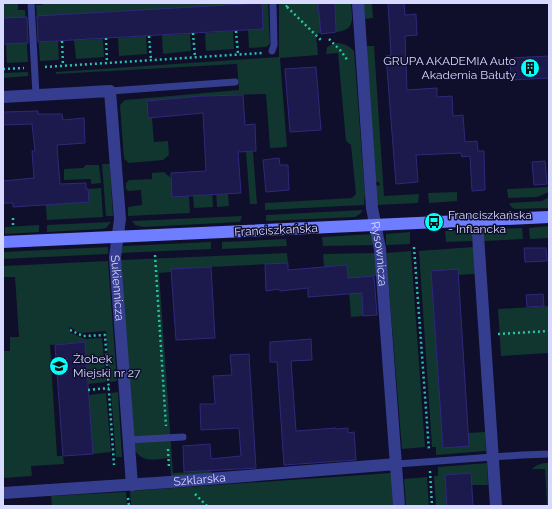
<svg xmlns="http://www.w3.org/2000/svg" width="552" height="509" viewBox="0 0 552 509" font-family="Raleway,sans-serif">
<rect width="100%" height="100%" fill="#0f0e2b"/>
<path fill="#11352f" d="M3,3H18V10H25L28,62L7,63L6,44L20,43L19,18H3Z
M42,3H268L270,44L266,47L249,48L248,30L263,29L262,3L43,16L44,42L58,41L59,60L40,61L36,5H42Z
M279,3H318L321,33L316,34L318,55L280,58L287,147L270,148L266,94L201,96L147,101L148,118H152L154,142L168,141L169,155L163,160L129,163L124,159L120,105L125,100L239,90L237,64L56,74V72L279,57Z
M335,3H351C352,19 356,30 336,32Z
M363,3H372L373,18L364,19Z
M233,31L234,49L206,51L205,33Z
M190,34L191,51L163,54L162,35Z
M146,36L147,54L119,56L118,38Z
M103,39L104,57L76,59L74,40Z
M338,43C346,44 349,46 354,51L365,194L364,205L265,210V203L352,198L356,194L351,145L346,141L338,53L326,54L327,47L333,44Z
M365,46H374L384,196L419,194L418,203L376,205L375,186L380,185L379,182H374Z
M28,72V76L3,78V73Z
M225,151L229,206L217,207L214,157Z
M246,152H253L257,204H250Z
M102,164H110L113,216H106Z
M86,165H99L101,183L91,184V179L64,180V169L83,168Z
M211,170L213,207L194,208L193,196Z
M164,172L171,178L189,196L190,213L128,216V207L142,205L141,190L129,191L126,189V183L129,180L152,179V173Z
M44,184L89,202L88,189L101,188L103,217L47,220Z
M549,187V192L537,197L508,198L507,189Z
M457,192V201L429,203L428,193Z
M549,197V208L516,209L512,208L509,203L542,201Z
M363,210L360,214L355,217L266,221V215Z
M242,216L240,222L143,227L135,225L132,221Z
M111,222L106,228L101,229L47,232V225Z
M39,225V232L5,234V227Z
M549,226V238L530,239L529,228Z
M522,228L523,239L483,241V233L487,229Z
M468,230L472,234V241L446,242L445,231Z
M410,232V244L386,245V234Z
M373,234L375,245L323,246L322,237Z
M286,239L287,246L222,249V242Z
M211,242V249L121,253L123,246Z
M108,247V254L3,259V252Z
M473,247L475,274L458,275L457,269L431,271L443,448L469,446L468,433L485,432L486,451L436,455V447H432L419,251Z
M411,251L425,447L402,449L386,253Z
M287,253L288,263L172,269L171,272L159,273L173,473L211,471L212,474L171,477L170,458C154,459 143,464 134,449L120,260Z
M376,253L377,276L361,277L363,316L351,317L347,265L324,267L323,254Z
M108,261L117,381L110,382L106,331L80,333L70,327L69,332L85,339L102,338L106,382L88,384L85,342L50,345L57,456H63L64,464L31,466L32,476L3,478V351H10V337H19L15,277H3V266Z
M549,306V353L501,356L498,309Z
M118,392L122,457H116L111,393Z
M106,393L111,452L93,454L89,395Z
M487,463L488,485H472L471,473L445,475L447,506H436L434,476H438V467Z
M549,463V506H547L545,469H532C537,464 542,463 549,463Z
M391,473L393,506H131L130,491Z
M427,477L429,506H406L404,479Z
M126,492L127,506H52L51,496Z"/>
<path fill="#1c194d" stroke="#2e297b" d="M262,3L263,29L38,42L37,16Z
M318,3H335L336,32L321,34Z
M388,3H404L405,15L416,14L417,35L405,36L407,90L437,88V97L452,96L453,116L463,115L465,142L477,141L478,151H484L485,190L472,191L470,156L462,157L461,153L416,155L418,182L396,184L386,56L391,55Z
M27,17L28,43L3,44V18Z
M549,56V78L511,80L510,58Z
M316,67L321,130L290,132L285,69Z
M243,95L245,125L255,124L256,151L238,152L241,193L172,197L171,173L206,171L203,113L148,118L147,101L201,96Z
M38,111V114H62L63,120L84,118L85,143L57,145L58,160L60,184L86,183V189H88L89,202L13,207V203H3V181L34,178L32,151H35L32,124L3,125V112Z
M279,158L280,165H288L289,190L266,192L263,160Z
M545,161L547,184L534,185L532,162Z
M524,248H546L547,261L525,262Z
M288,263V270L347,265L348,278L374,276L377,315L363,316L362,293L308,297V288L280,291L279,289L266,291L265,264Z
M211,267L215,338L176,340L171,269Z
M458,269L469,446L443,448L431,271Z
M543,294L544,306L527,307L526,295Z
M311,339L312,360L291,361L296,431L336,428V429L348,428V433L354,432L356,460L284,465L277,362H270V342Z
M85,342L93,454L63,456L55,345Z
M249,354L256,468L184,472L183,446L210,444L211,459L241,456L239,428L201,430L200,404H215L213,376L232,375L230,355Z
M471,473L473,506H447L445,475Z"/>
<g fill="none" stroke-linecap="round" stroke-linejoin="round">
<path stroke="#25c6a7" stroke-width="2.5" stroke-dasharray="2 3" stroke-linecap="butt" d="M286,7L290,3
M287,7L321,40
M236,31L238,54
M193,33L195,57
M149,36L151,60
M106,38L107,63
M329,39L341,51L348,61
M62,41L63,66
M45,67L262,53
M3,69L24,68
M13,218V225
M414,247L429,450
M155,255L166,426
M70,330L83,336L105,335L114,465
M498,334L549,331
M88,390L109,388
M168,449L169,468
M430,471L432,506
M195,494L207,506
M128,498L129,506"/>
<path stroke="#353d8e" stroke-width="7" d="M31,3L36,95
M272,51L274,45L273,3
M110,91L235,82
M128,440L183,437
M397,464L522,455L549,454"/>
<g stroke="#353d8e" stroke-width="12">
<path id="s1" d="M358,3L372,208L380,249L399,506"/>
<path id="s2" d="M3,97L110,91L120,219L115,257L132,485"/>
<path d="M477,220L496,506"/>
<path id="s3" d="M3,493L170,482L397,464"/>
</g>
<path stroke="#6f7eff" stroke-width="12" d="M3,242L549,217"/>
</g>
<defs>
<symbol id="building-disc" viewBox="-11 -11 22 22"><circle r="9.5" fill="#04fff8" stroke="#0f0e2b"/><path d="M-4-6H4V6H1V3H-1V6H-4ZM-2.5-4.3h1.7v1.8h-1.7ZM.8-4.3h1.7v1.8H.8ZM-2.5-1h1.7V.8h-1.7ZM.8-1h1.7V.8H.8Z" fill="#111"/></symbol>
<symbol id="bus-disc" viewBox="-11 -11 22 22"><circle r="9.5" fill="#04fff8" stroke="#0f0e2b"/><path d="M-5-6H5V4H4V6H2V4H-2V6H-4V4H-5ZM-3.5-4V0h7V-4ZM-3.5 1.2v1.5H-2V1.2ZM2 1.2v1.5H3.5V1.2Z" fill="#111"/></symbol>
<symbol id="school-disc" viewBox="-11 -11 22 22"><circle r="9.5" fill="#04fff8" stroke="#0f0e2b"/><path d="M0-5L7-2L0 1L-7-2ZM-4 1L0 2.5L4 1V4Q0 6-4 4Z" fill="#111"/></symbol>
</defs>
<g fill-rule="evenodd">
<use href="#building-disc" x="519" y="57" width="22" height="22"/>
<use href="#bus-disc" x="423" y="211" width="22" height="22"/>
<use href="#school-disc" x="48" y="355" width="22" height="22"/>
</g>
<g text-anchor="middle" stroke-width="3" stroke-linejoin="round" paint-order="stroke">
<g font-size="12" fill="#d8d9ff" stroke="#0f0e2b" text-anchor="start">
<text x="516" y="65" text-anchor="end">GRUPA AKADEMIA Auto<tspan x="516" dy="14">Akademia Bałuty</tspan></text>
<text x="448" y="219">Franciszkańska<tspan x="448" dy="14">- Inflancka</tspan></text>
<text x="73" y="363">Żłobek<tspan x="73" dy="14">Miejski nr 27</tspan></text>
</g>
<g font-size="12" fill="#d8d9ff" stroke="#0f0e2b">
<text transform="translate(276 230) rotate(-3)" y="4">Franciszkańska</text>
<text dy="4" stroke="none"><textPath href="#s1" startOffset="252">Rysownicza</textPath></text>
<text dy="4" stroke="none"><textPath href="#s2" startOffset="305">Sukiennicza</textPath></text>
<text dy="4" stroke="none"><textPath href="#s3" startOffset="197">Szklarska</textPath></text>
</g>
</g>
<rect width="552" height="509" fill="none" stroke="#d8d9ff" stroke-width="8"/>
</svg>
